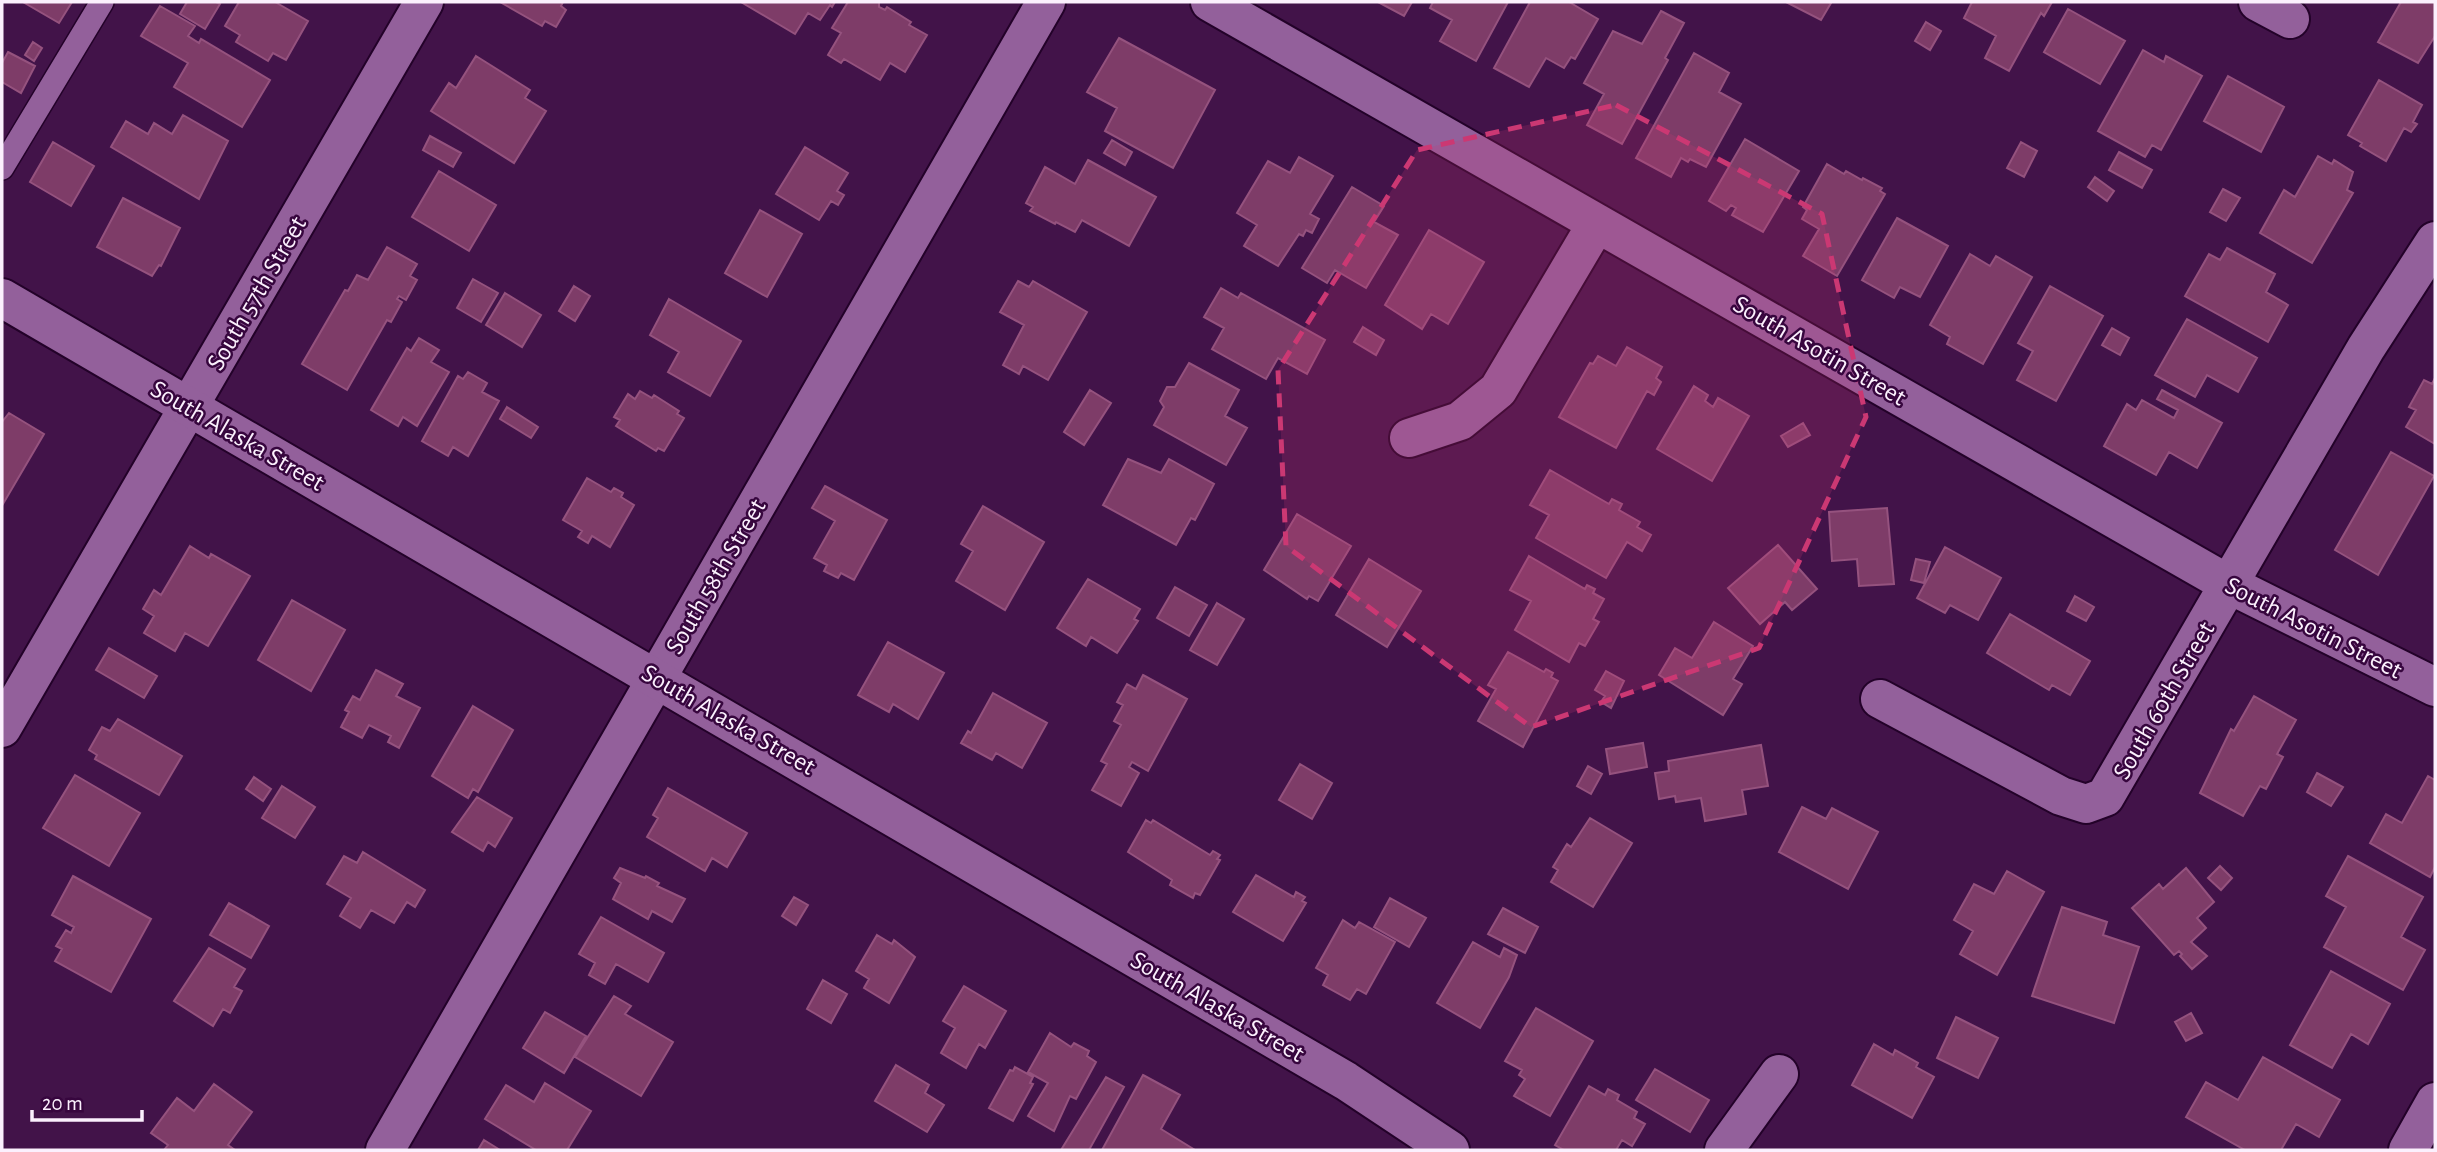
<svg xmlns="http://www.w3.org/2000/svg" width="2437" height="1152" viewBox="0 0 2437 1152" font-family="'Alegreya Sans',sans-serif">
<rect width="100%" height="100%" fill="#421349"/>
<path fill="#7e3c68" stroke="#95527e" stroke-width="2" d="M23,2H72L59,23Z
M187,2H216L220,4L205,29L180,14Z
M239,2H275L308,21L286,60L273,53L268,61L236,42L240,35L225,26Z
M500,2H563L561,6L566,10L556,27L545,21L542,26Z
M741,2H835L832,7L830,5L820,20L808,13L795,34Z
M848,2H879V7L885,10L887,7L911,22L909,25L927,35L905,72L890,63L880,80L844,59L841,63L828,55L841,33L832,28Z
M1378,2H1412L1404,16Z
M1433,2H1508L1476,61L1440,41L1452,20L1430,8Z
M1530,2H1569L1598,19L1575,59L1571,57L1564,68L1546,58L1529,87L1494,68Z
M1786,2H1828L1831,3L1821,20Z
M1972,2H2052L2044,16L2041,13L2009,71L1985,58L1996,36L1964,18Z
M2401,2H2435V36L2418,63L2378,42Z
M160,6L195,26L188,36L199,43L201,39L270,80L242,127L174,87L188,63L141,36Z
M2068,9L2125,41L2100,84L2044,52Z
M1661,11L1684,23L1665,58L1668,60L1622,144L1587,125L1604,94L1584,83L1613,31L1642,44Z
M1926,22L1941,31L1930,50L1915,41Z
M1119,38L1215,90L1173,168L1105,131L1117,108L1087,92Z
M33,42L42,48L34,61L25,55Z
M2143,50L2164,62L2166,56L2202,76L2161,150L2152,145L2145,157L2098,131Z
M8,52L35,66L21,93L2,82V63Z
M1694,53L1729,73L1719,92L1741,104L1706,167L1690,159L1688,162L1681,158L1671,177L1636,158Z
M476,56L530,90L525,98L546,111L514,163L431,111L449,83L456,88Z
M2228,76L2284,107L2261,152L2204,121Z
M2379,80L2422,105L2413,122L2417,124L2411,132L2404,128L2386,161L2360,146L2362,143L2348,135Z
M183,115L228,141L199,199L111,147L126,121L148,134L154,123L172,134Z
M430,136L461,153L453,167L423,150Z
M1745,139L1799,171L1763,232L1732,215L1736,208L1731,205L1726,211L1709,201Z
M1112,140L1132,152L1125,165L1104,153Z
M53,142L94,166L71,206L30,182Z
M2021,142L2037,151L2024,177L2007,168Z
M805,147L848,173L837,191L844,195L838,205L831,201L819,220L776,194Z
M2119,152L2152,170L2142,188L2109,170Z
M2318,156L2332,164L2334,160L2353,172L2347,190L2353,193L2312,263L2260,233L2284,190L2295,197Z
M1299,157L1333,176L1310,214L1319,219L1312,233L1306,230L1303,236L1299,234L1278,266L1244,246L1257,225L1237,213L1268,161L1290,173Z
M1088,160L1156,197L1129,246L1082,220L1075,232L1056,222L1055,224L1030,211L1033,207L1026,203L1045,167L1075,184Z
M1827,164L1844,174L1846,171L1862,180L1863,178L1882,188L1880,191L1885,194L1837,276L1803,256L1819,229L1802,219L1807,210L1803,207Z
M439,171L496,205L469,251L412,217Z
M2095,177L2114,191L2107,201L2088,187Z
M1352,187L1384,206L1374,222L1398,235L1366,288L1335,270L1327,283L1302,268Z
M2223,189L2240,198L2226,221L2210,212Z
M123,198L180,228L161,266L159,265L152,276L97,247Z
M760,210L802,234L767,297L725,273Z
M1897,218L1948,246L1920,297L1900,287L1894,298L1862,280Z
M1429,230L1484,262L1448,324L1431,314L1422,329L1385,305Z
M387,247L417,264L410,276L417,280L406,300L399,296L397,299L402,302L391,322L387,320L347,390L302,364L345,290L348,291L357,275L368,280Z
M2227,248L2275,274L2266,292L2288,305L2268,342L2185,296L2209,254L2220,260Z
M1970,254L1990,266L1996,256L2032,277L1983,364L1947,344L1950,337L1930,325Z
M473,279L498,293L481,322L457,308Z
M1018,281L1029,287L1033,281L1087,312L1048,380L1023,366L1019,374L1003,365L1024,325L1000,312Z
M574,286L590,296L575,321L559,311Z
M2050,286L2103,316L2056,401L2017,380L2033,351L2018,343Z
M1221,288L1238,298L1241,293L1325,340L1307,374L1278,358L1266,379L1212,349L1224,328L1204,317Z
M505,293L541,315L522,347L486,325Z
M669,299L741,341L710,396L668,372L679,352L650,335Z
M2187,319L2257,358L2238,392L2207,375L2195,397L2155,375Z
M1363,327L1384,340L1376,355L1354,342Z
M2112,328L2129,338L2120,355L2102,345Z
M419,338L439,350L431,362L449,372L417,426L403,417L398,426L371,410L407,348L411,351Z
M1627,347L1662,367L1656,378L1661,382L1654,395L1647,391L1616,448L1559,417L1590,363L1593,364L1598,356L1616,366Z
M1189,363L1239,390L1225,416L1247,428L1226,465L1154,425L1164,407L1160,401L1167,387H1175Z
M468,372L487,383L482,392L499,401L468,456L453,447L448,456L422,441L458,376L463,379Z
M2435,378V444L2406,427L2416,410L2409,407L2424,380L2432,384Z
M1694,386L1708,395L1705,401L1713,407L1718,398L1749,416L1712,481L1657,449Z
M1090,390L1111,403L1084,445L1064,432Z
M2162,390L2222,423L2197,468L2169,452L2156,475L2104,446L2127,404L2136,410L2142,400L2174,418L2178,410L2157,399Z
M640,391L652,398L654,395L679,411L677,414L684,418L664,451L658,448L656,451L616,426L620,420L614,417L628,394L635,399Z
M507,407L538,427L531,438L500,419Z
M9,413L44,434L3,504L2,422Z
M1803,423L1810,435L1788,447L1781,436Z
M2391,452L2434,476L2378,575L2335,550Z
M1128,459L1161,473L1169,459L1214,484L1195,520L1191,518L1176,545L1103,505Z
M1550,470L1609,504L1612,499L1622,504L1619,510L1640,522L1637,527L1651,535L1642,551L1627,542L1606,578L1536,538L1549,515L1530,505Z
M587,478L611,492L614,488L623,493L621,497L634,505L610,547L592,536L588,543L578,537L582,531L563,520Z
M825,486L887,520L854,580L841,573L838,578L824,571L827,565L814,558L835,521L812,508Z
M983,506L1044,542L1005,610L956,581L973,551L961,544Z
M1887,508L1894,584L1859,586L1857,559L1832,561L1829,512Z
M1297,514L1351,546L1318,601L1309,596L1307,599L1264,570Z
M1778,545L1817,589L1792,610L1785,602L1760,624L1728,588Z
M190,546L209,558L211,554L250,576L208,646L185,633L175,651L144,633L154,616L143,609L154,590L161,595Z
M1945,547L2001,578L1978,620L1950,605L1945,613L1917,598Z
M1529,556L1585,589L1587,585L1595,589L1593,593L1604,599L1593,619L1599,622L1585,646L1579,643L1569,662L1515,630L1531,601L1510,590Z
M1369,559L1421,591L1387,647L1336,615Z
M1916,559L1930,562L1924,583L1911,580Z
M1088,579L1140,609L1134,619L1138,621L1117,653L1091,637L1086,646L1057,628Z
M1175,587L1207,605L1189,636L1157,618Z
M2075,596L2094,607L2086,621L2067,611Z
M292,600L345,630L311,691L258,660Z
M1217,603L1244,619L1217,665L1190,650Z
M2010,614L2090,661L2070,695L2052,685L2049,690L1987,653Z
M1714,622L1753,646L1733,679L1742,684L1723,715L1659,675L1675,648L1692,658Z
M888,642L944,673L918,719L893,704L889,712L858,695Z
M109,648L157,676L144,698L96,670Z
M1508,652L1544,672L1546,669L1553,673L1551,677L1558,681L1523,747L1478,721L1496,689L1488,685Z
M376,670L403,684L396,696L420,708L399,748L388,742L391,736L369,725L362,738L341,727L349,712L345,710L353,696L360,700Z
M1606,671L1624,681L1611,708L1601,702L1605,696L1595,690Z
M1143,675L1187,699L1148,771L1132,762L1129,767L1139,773L1121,806L1092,790L1107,764L1101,761L1121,725L1114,721L1123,705L1117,702L1127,684L1136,689Z
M993,693L1047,723L1022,768L996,753L992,760L961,743L968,731L971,733Z
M2254,696L2296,720L2277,754L2283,757L2266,789L2260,786L2243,816L2200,793L2231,729L2234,731Z
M473,706L513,730L478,792L473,789L468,798L432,776Z
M118,719L182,756L159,795L95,759L97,755L89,750L102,727L110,731Z
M1643,743L1647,767L1610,774L1606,749Z
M1761,745L1768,786L1742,790L1746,814L1705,821L1701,798L1676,802L1675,796L1659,799L1655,773L1669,771L1668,761Z
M1300,764L1332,783L1312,819L1279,800Z
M1588,766L1602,774L1591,794L1577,786Z
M2317,773L2343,787L2331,806L2307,792Z
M75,775L140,813L109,866L43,828Z
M2428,776L2435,780V867L2430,877L2370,843L2386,814L2402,823Z
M254,777L271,789L263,801L246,789Z
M282,786L315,807L295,838L262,818Z
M668,788L747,833L727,867L712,858L705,871L647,837L658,818L653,815Z
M477,797L512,818L495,847L488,842L483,851L452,832Z
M1802,807L1826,819L1832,808L1878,832L1848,889L1779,852Z
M1590,818L1632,843L1593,907L1551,882L1558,870L1553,867L1567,844L1571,847Z
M1146,820L1151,823L1153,820L1210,855L1213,851L1220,855L1217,859L1220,860L1200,895L1195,893L1193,898L1170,885L1172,880L1128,852Z
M363,852L425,890L415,907L407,902L394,923L371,910L360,928L340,916L351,898L327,884L344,856L357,863Z
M2348,856L2423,897L2401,937L2425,950L2403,990L2324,947L2346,907L2326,896Z
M2220,866L2232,878L2221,890L2208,878Z
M620,868L645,878L646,876L659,883L657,886L685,899L672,922L652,911L648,919L613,899L621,883L614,878Z
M2186,868L2214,902L2197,918L2206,928L2191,942L2207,956L2192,969L2180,956L2182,954L2179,951L2174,955L2132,908L2159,884L2163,889Z
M2007,871L2044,892L1997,975L1960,954L1973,931L1954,920L1974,884L1994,894Z
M1256,875L1294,897L1296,892L1305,897L1302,901L1306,903L1283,941L1233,912Z
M73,876L151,919L111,992L55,961L62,949L56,946L66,930L71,933L74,927L52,915Z
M794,897L808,905L796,925L782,916Z
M1390,898L1426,918L1409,947L1374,927Z
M229,903L269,926L251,958L210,935Z
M2062,907L2107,922L2103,935L2139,947L2114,1023L2032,996Z
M1503,908L1538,927L1525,953L1488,934Z
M601,917L664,953L648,982L616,964L605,984L589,975L595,963L579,954Z
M1343,920L1355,928L1359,922L1395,942L1366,994L1357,989L1350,1000L1323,985L1328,975L1316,968Z
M877,935L892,944L894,940L915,957L889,1003L864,988L869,979L856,971Z
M1473,942L1500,957L1504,948L1517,955L1509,977L1480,1028L1437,1003Z
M209,948L245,969L234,987L242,991L230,1013L223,1009L213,1026L174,1001Z
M2331,971L2390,1004L2368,1044L2351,1034L2332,1068L2290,1045Z
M823,980L847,994L831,1023L807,1009Z
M964,986L1006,1011L985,1048L979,1044L966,1068L941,1053L955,1028L943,1021Z
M614,996L631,1006L625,1014L673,1042L641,1096L575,1057Z
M1536,1008L1593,1041L1550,1116L1514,1096L1525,1079L1519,1075L1522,1070L1505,1061Z
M545,1012L586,1036L564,1073L523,1048Z
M2191,1013L2202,1033L2186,1041L2175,1022Z
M1956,1017L1998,1038L1978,1078L1937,1058Z
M1050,1033L1071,1047L1074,1043L1089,1051L1087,1056L1096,1062L1076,1099L1070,1096L1054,1131L1028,1116L1048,1083L1028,1072Z
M1874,1044L1893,1055L1895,1050L1918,1063L1916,1067L1934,1077L1912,1118L1852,1085Z
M2263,1057L2340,1100L2319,1137L2296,1124L2281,1150H2245L2186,1117L2206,1082L2238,1100Z
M896,1065L929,1085L925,1093L944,1105L927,1132L875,1101Z
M1015,1067L1033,1077L1030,1083L1033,1084L1013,1121L989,1108L1010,1070L1013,1071Z
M1655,1069L1709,1100L1690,1132L1636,1100Z
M1143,1075L1180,1095L1161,1129L1195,1150H1102Z
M1106,1077L1124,1087L1089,1150H1061Z
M545,1083L591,1111L567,1150H536L485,1119L506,1085L534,1102Z
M214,1084L252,1112L228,1145L235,1150H164L168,1145L151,1133L177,1098L194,1111Z
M1589,1086L1605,1095L1608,1089L1619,1095L1617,1100L1637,1112L1634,1118L1645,1124L1632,1146L1622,1140L1616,1150H1564L1555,1145Z
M484,1140L500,1150H478Z"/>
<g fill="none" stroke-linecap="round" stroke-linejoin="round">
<defs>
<path id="lane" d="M2,168L102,2"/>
<path id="street" d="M1210,2L2230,585L2435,687
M2258,2L2290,19
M1409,438L1460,421L1498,390L1597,223
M1880,699L2061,796L2086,804L2105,797L2366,348L2435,241
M2,728L424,2
M385,1150L1046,2
M1724,1150L1779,1074
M2408,1150L2435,1102"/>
<path id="secondary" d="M2,298L1346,1081L1450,1150"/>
</defs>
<use href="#lane" stroke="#230229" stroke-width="26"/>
<use href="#street" stroke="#230229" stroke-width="42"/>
<use href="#secondary" stroke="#230229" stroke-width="42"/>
<use href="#lane" stroke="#93609b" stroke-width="23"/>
<use href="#street" stroke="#93609b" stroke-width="38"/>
<use href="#secondary" stroke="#93609b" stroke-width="38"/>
</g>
<path fill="#cb3873" fill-opacity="0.2" stroke="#cb3873" stroke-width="5" stroke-dasharray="14 9" stroke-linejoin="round" d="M1616,105L1822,214L1866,417L1759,648L1531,727L1286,546L1278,370L1417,150Z"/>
<g text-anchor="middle" stroke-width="5" stroke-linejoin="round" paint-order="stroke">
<g font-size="26" fill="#fbf0fd" stroke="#37063e">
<text transform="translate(256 293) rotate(-60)" y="9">South 57th Street</text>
<text transform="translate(1820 350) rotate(30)" y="9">South Asotin Street</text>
<text transform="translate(238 435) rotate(30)" y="9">South Alaska Street</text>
<text transform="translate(715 576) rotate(-60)" y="9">South 58th Street</text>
<text transform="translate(2314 627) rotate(27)" y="9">South Asotin Street</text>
<text transform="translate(2163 700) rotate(-60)" y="9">South 60th Street</text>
<text transform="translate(729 719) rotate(30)" y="9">South Alaska Street</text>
<text transform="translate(1218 1006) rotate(30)" y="9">South Alaska Street</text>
</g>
</g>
<rect width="2437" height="1152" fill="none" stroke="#fbf0fd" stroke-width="7"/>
<path d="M32 1110v10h110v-10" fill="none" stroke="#fbf0fd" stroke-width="3.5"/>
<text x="42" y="1110" font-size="21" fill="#fbf0fd" stroke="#37063e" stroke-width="5" paint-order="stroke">20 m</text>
</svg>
